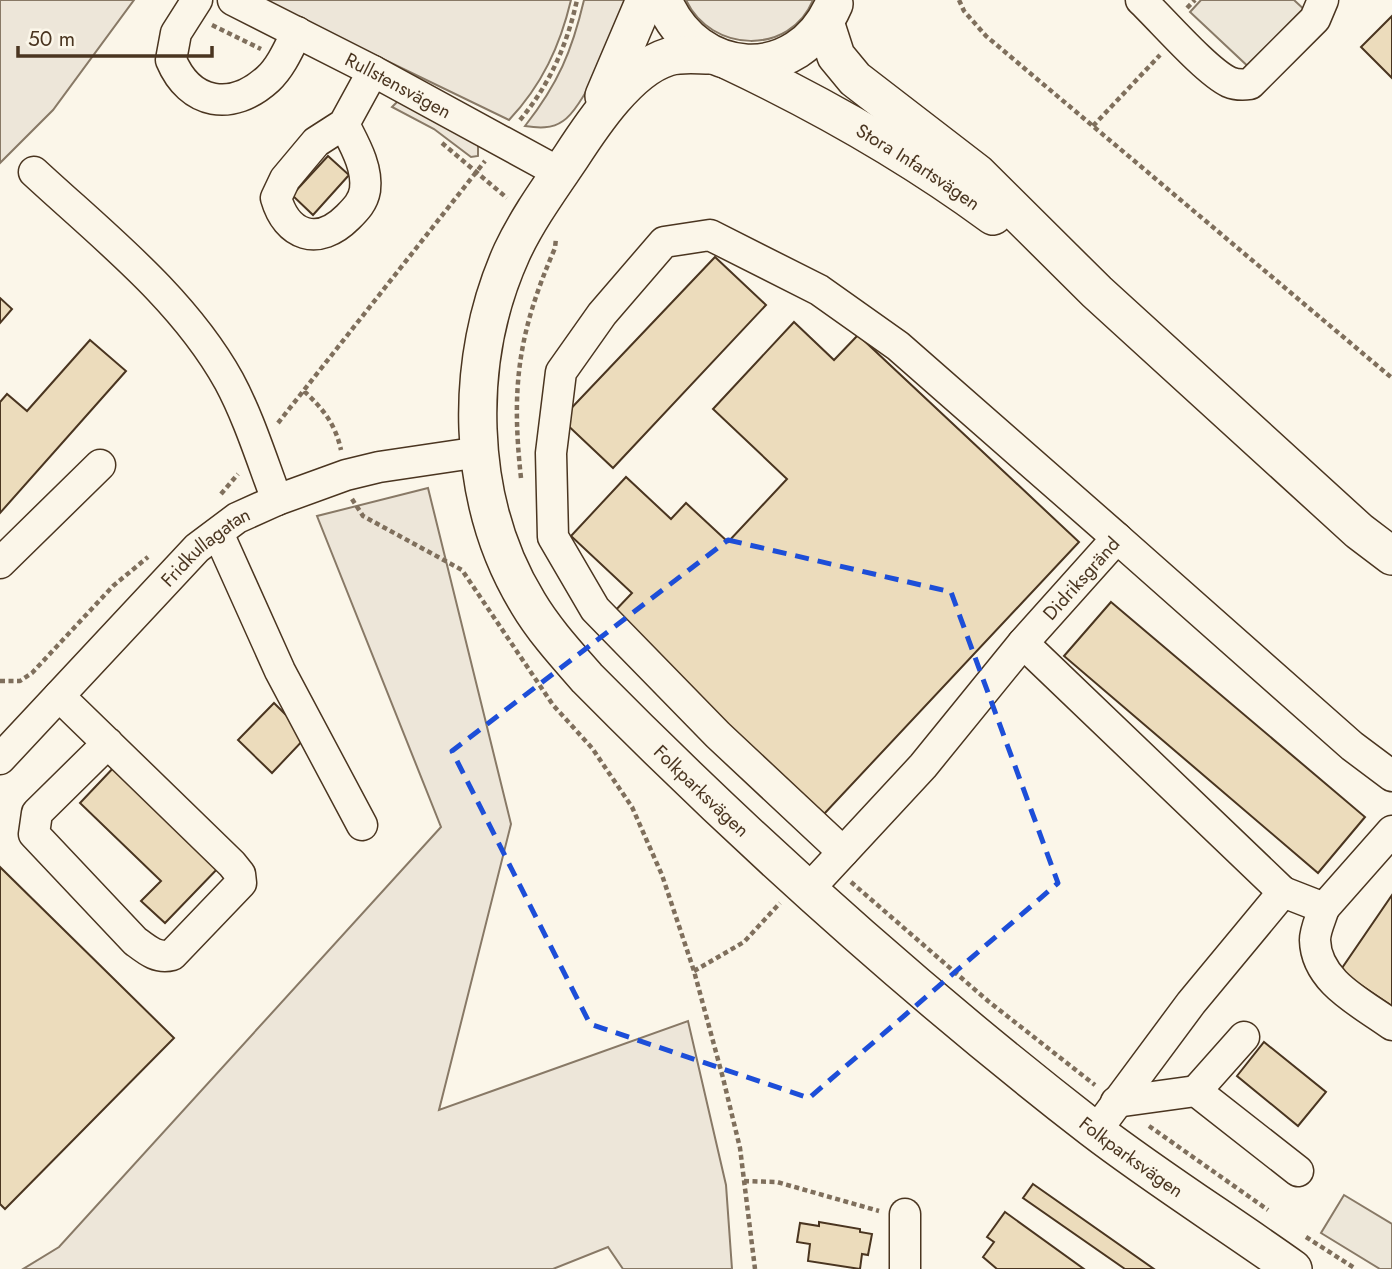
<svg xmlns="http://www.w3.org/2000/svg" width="1392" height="1269" viewBox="0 0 1392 1269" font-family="Jost,sans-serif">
<rect width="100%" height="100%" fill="#fbf6e9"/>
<path fill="#ede6d9" stroke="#887966" stroke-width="2" d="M0,0H134L53,110L0,163Z
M261,0H571C560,46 542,85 509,120Z
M584,0H629C618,26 585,107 563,121C552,129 538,128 525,126C558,84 572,51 584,0Z
M686,0H813C790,56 711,53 686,0Z
M400,99L478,145V156L471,157L434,129L392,107Z
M428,488L511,824L439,1110L688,1021L726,1185L732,1269H623L608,1247L553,1269H23L59,1247L441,827L317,516Z"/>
<path fill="#ede7d9" stroke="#887966" stroke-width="2" d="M1201,0H1294L1308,13L1254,72L1190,12Z
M1344,1195L1392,1224V1269H1380L1321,1233Z"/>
<path fill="#ecdcbc" stroke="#4a3520" stroke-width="2" d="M1392,16V78L1361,47Z
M328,156L349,175L313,215L292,195Z
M715,257L766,305L613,468L561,419Z
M0,298L12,309L0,323Z
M794,322L834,360L858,335L1079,542L824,814L611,615L632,593L571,536L626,477L671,519L686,503L728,542L787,479L713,409Z
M90,340L126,371L0,513V402L7,394L27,411Z
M1111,602L1365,817L1318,873L1064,656Z
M274,703L307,736L272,773L238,740Z
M117,764L222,864L165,923L141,901L161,881L80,803Z
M0,867L174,1038L5,1209L0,1204Z
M1392,895V1006L1340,971Z
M1264,1042L1326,1092L1298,1126L1237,1076Z
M1033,1184L1154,1269H1125L1023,1198Z
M1005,1212L1084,1269H997L983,1257L994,1242L987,1237Z
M819,1222L860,1229V1232L872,1234L868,1255L862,1254L860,1269L808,1261L810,1244L797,1242L800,1223L819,1226Z"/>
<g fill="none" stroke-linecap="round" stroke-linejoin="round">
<defs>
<g id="minor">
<path d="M197,0L176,33L171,60C190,105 232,112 268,79C281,67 289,48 297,32"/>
<path id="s1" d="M233,0L373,71L560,173"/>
<path d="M1141,0C1162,20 1206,71 1229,82C1236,85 1243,85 1250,84L1315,19L1323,0"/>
<path d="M344,124C354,144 368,167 365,190C363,202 356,209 348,217C318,247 287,236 276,198L285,179L316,142L344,124L373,71"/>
<path d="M34,172C102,235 183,298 229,381C249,418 262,461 277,500"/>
<path d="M218,533L280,671L362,825"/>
<path d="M0,563L100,465"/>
<path d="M1023,643L1283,892"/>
<path d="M59,696L232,864L240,874L241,883L172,955C157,959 147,950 135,941L34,834L37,813L108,743"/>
<path id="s2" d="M0,759L197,548L237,518L277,500L346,475L379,467L480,452"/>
<path d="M843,852L718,735L595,609L553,537L551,453L561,372L602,314L664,242L710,235L819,290L898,346L1117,538"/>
<path id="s3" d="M807,891L923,766L1023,643L1117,538L1352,746L1392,776"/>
<path d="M1324,908C1321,918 1315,930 1315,940C1316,982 1362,1003 1392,1025"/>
<path d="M1196,1091L1244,1037"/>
<path d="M1116,1102L1196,1091L1298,1171"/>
<path d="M1096,1131L1191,1003L1283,892L1324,908L1392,831"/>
<path d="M905,1214V1269"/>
</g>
<g id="major">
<path d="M663,0C696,80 798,87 834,4"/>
<path d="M825,22L836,56L855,79L977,173L1097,292L1359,531L1392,556"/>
<path id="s4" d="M710,55C697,55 681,53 668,57C629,69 593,123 571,157C550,188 528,218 512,252C463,360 465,500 528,603C544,630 566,654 587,678C746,839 914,990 1093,1129C1157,1178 1227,1222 1293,1269"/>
<path id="s5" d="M729,61C822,105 910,155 993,216"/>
<path d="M604,96L645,0"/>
</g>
</defs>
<use href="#minor" stroke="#4a3520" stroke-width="33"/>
<use href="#major" stroke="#4a3520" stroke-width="40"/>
<path stroke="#7f6f5c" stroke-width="4.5" stroke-dasharray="5 3.5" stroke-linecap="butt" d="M959,0L964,11L986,36L1392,378
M1187,8L1195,0
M212,25L261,49
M520,120C550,84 567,45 577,0
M1093,126L1160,55
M442,143L507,198
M304,391C323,409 335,423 341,450
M278,423L485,161
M521,478C511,387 518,333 555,248L556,238
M221,494L238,474
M352,499L363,516L462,570L553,705L592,748L632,807L662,875L694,971L723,1078L740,1148L755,1269
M0,681H20L32,673L113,586L148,557
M851,882L988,1001L1095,1085
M694,971L744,942L780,903
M1149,1126L1268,1210
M744,1181L777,1182L879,1211
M1306,1237L1356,1269"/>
<use href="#minor" stroke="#fbf6e9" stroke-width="30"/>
<use href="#major" stroke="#fbf6e9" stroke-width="37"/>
</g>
<path fill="none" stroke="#1d4ed8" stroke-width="5" stroke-dasharray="14 9" stroke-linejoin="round" d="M728,540L951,592L1058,883L809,1098L590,1024L452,751Z"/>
<g text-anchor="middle" stroke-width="5" stroke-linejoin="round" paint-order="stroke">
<g font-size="19" fill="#4a3520" stroke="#fbf6e9">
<text dy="7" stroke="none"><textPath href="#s1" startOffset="186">Rullstensvägen</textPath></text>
<text dy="7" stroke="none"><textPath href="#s5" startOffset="217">Stora Infartsvägen</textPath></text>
<text dy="7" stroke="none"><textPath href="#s2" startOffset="296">Fridkullagatan</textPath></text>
<text dy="7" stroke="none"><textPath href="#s3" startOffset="416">Didriksgränd</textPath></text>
<text dy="7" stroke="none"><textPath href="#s4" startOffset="917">Folkparksvägen</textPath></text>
<text dy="7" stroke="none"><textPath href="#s4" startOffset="1482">Folkparksvägen</textPath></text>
</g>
</g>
<path d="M18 46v10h194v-10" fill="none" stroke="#4a3520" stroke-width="3.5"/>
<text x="28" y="46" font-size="21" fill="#4a3520" stroke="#fbf6e9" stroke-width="5" paint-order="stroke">50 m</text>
</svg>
